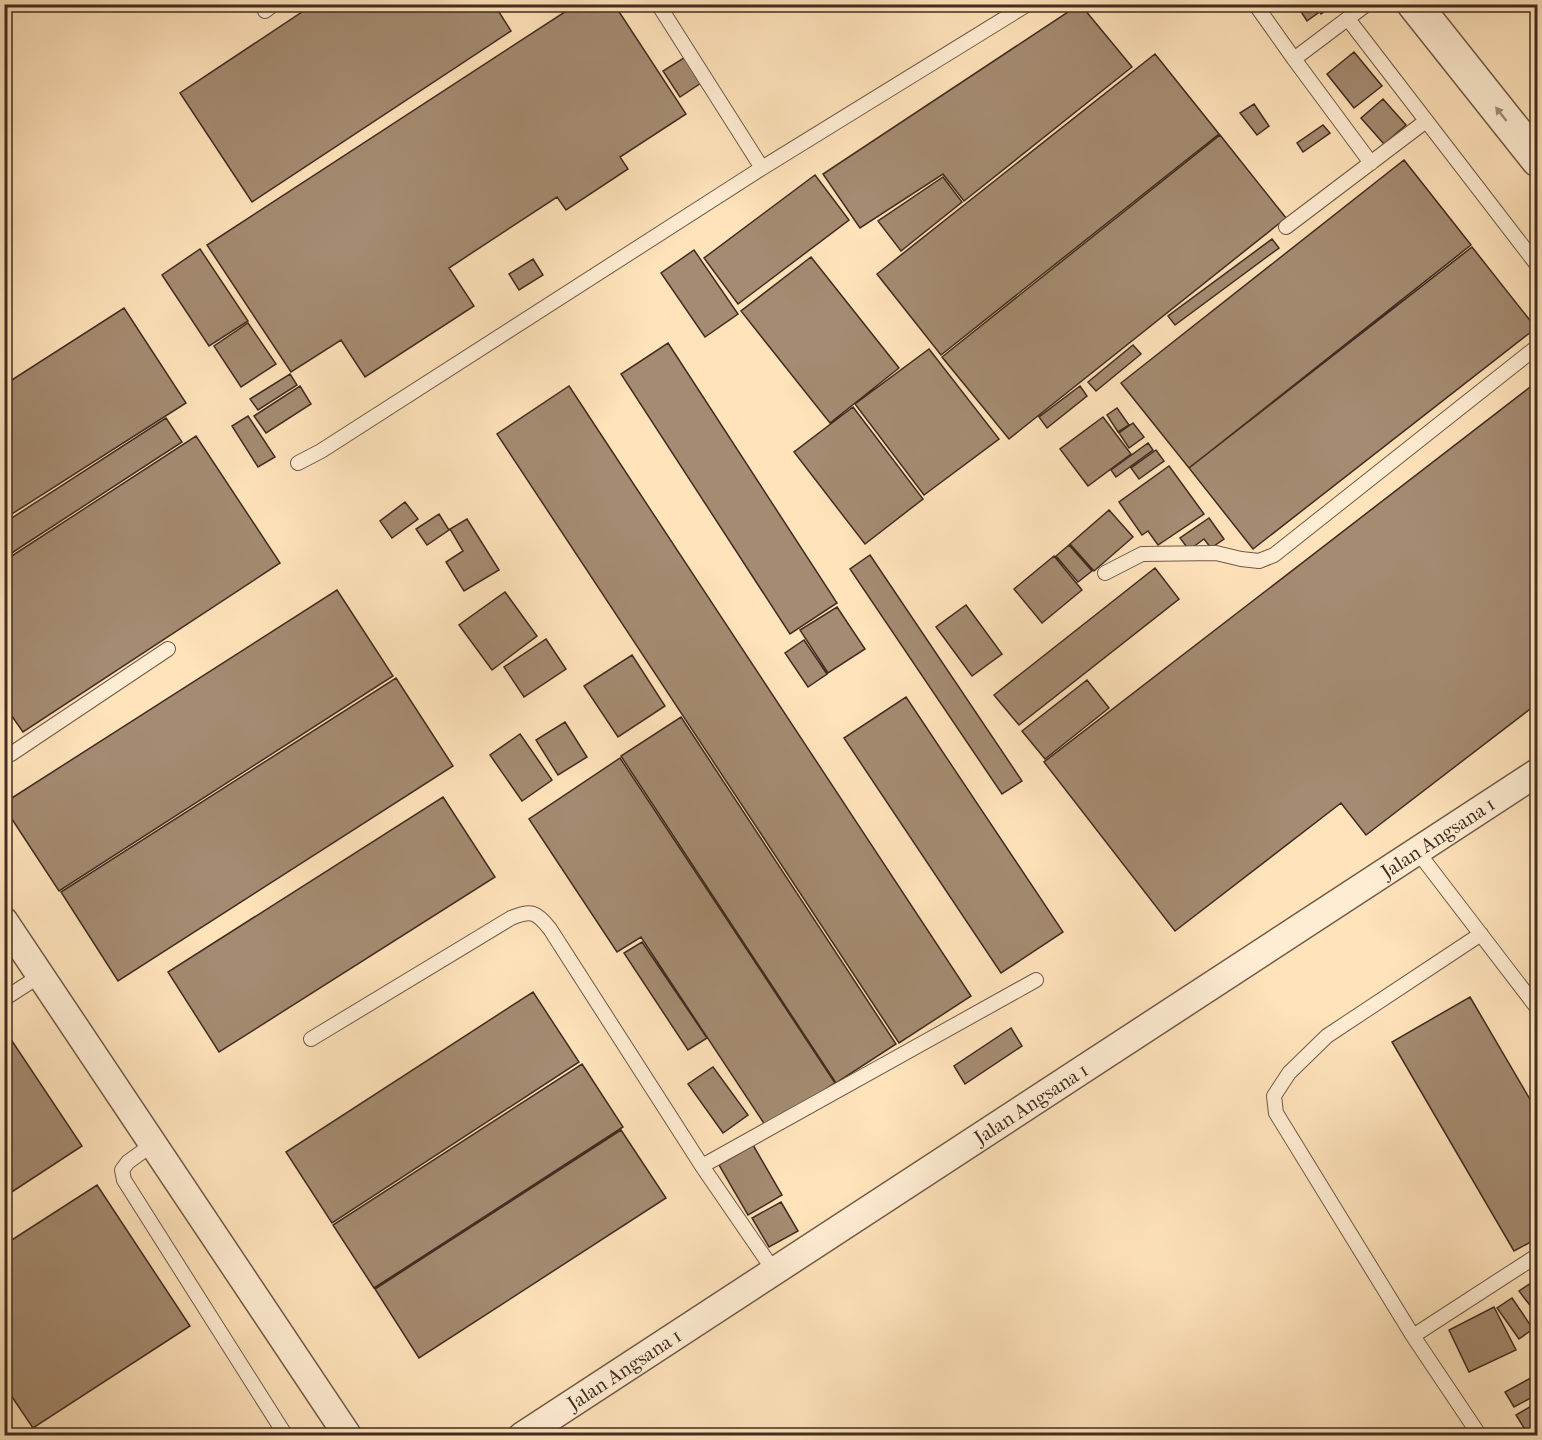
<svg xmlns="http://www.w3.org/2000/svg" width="1542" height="1440" viewBox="0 0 1542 1440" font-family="'IM FELL French Canon',serif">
<rect width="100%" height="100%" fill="#ffe3bb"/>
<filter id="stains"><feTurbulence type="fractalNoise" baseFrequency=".00333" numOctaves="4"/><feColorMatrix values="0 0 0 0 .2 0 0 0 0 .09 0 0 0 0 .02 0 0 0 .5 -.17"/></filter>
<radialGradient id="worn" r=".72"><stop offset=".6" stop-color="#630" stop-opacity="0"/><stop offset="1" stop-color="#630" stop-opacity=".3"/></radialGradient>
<path fill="#a48b71" stroke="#412c20" stroke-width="1.5" d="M314,4H494L511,31L252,202L180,93Z
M577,4H614L686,114L620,157L628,169L566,210L557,197L449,268L474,306L365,377L341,340L291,372L207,245Z
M1080,4L1132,67L964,201L943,174L860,228L823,174Z
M1296,4H1312L1318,13L1307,21Z
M1314,4H1334L1321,14Z
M1354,52L1382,86L1354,108L1327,74Z
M1155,54L1219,134L941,355L877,274Z
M687,56L704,81L680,97L663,71Z
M1383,99L1406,125L1384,144L1361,118Z
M1254,104L1269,126L1257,135L1240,113Z
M1323,125L1330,133L1303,152L1297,143Z
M1220,135L1286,218L1009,439L942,357Z
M1404,160L1471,245L1189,468L1121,383Z
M815,175L849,220L738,304L704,258Z
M943,177L962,202L901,251L878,221Z
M1272,239L1279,248L1175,325L1168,316Z
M1472,247L1536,328L1253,549L1189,468Z
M200,249L248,321L209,346L162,275Z
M694,250L738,314L705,337L661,273Z
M811,257L899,368L830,423L741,311Z
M533,259L543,275L519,290L509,274Z
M124,308L186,403L4,519V385Z
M248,323L276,364L241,387L214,346Z
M668,343L837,603L790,634L621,374Z
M1133,345L1141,354L1096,391L1088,382Z
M929,349L999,439L924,495L855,404Z
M290,374L297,385L258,410L250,399Z
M1538,381V703L1366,835L1341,803L1175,931L1044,762Z
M300,386L311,404L266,433L254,416Z
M569,386L971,996L899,1043L497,434Z
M1080,386L1087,396L1047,428L1039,417Z
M853,407L923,499L865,544L794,452Z
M1117,408L1129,425L1118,432L1107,415Z
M248,416L275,457L258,467L232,426Z
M1103,417L1131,454L1088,486L1060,449Z
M166,418L182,442L4,558V523Z
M1133,423L1144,437L1129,448L1119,433Z
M196,436L280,563L23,732L4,705V561Z
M1148,443L1153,450L1116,477L1111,470Z
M1156,450L1164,461L1139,479L1131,468Z
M1169,466L1204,514L1158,545L1148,531L1142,535L1119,502Z
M405,502L418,519L392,538L380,521Z
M1109,510L1133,537L1094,571L1070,544Z
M439,514L449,530L427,545L416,529Z
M1209,518L1224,539L1211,548L1204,539L1189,550L1180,538Z
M467,519L499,570L464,591L446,562L463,551L450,529Z
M1069,545L1092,571L1078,582L1056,556Z
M870,555L1022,781L1002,794L850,569Z
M1054,556L1082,590L1042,623L1014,589Z
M1155,568L1179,599L1019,725L994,695Z
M337,590L393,676L59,891L4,807V803Z
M505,592L537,636L492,670L459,625Z
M966,605L1002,654L972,676L936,627Z
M837,607L865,649L828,673L800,630Z
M546,639L566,669L524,697L504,667Z
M804,640L827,674L808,687L785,653Z
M632,655L665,706L618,737L584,686Z
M396,678L453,766L118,981L61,892Z
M1087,680L1109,708L1045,759L1022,731Z
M906,697L1063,932L1001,973L844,738Z
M681,717L896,1044L836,1083L621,756Z
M565,722L587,757L558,775L536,740Z
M520,734L552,780L522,801L490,755Z
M620,758L835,1083L767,1128L641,937L617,952L529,819Z
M443,797L495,877L219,1052L168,972Z
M642,942L707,1038L688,1050L624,953Z
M533,992L579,1062L332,1223L286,1152Z
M1470,997L1538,1113V1238L1514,1251L1392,1042Z
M1011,1028L1022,1046L965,1084L954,1066Z
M4,1029L82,1146L4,1197Z
M582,1064L623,1127L374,1288L333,1225Z
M713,1067L748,1115L723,1133L688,1084Z
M621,1130L666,1198L419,1358L375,1289Z
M753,1145L782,1195L748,1215L719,1165Z
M97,1185L190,1326L33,1428L4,1385V1245Z
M781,1202L798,1231L769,1247L752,1218Z
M1534,1281L1538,1286V1304L1532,1308L1519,1291Z
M1512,1298L1533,1329L1519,1339L1497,1308Z
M1494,1307L1516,1350L1469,1372L1449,1330Z
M1538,1374V1394L1514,1407L1505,1392Z
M1538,1402V1436H1529L1516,1415Z"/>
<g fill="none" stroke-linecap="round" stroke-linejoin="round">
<defs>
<path id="service" d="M658,4L762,168
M1255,4L1294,59L1367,4
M265,11L274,4
M1348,19L1538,266
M1294,59L1371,163
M1286,227L1426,121
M298,463L321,451L762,168L1028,4
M1105,573L1142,554L1216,553L1241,559L1259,561L1274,555L1538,346
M4,753L11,754L168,649
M1417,851L1538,1009
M4,999L41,975
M311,1039L511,918C531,910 536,911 550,929L702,1166L774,1271
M153,1144L128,1162L122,1170L124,1180L286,1436
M702,1166L1036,980
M1413,1336L1538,1255
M1480,1436L1413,1336L1276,1113L1274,1096L1289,1073L1327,1036L1481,934"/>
<g id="minor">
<path d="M4,921L348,1436"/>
<path id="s1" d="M522,1436L1538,772"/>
</g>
<path id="tertiary" d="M1414,4L1538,160"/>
</defs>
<use href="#service" stroke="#705a47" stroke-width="16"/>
<use href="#minor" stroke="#705a47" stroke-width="30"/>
<use href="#tertiary" stroke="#705a47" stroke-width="36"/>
<use href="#service" stroke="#ffedd3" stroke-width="14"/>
<use href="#minor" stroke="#ffedd3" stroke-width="27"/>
<use href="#tertiary" stroke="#ffedd3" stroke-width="33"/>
</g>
<defs><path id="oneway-solid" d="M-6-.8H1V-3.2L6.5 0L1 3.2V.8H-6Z" transform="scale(1.5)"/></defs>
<use fill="#a08c7a" href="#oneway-solid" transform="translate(1501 114) rotate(-128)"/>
<g text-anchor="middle" stroke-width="5" stroke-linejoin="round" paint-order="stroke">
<g font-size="20" fill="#412c20" stroke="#ffedd3">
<text dy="7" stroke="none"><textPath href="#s1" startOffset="1094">Jalan Angsana 1</textPath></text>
<text dy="7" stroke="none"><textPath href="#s1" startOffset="608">Jalan Angsana 1</textPath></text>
<text dy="7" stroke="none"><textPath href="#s1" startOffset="122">Jalan Angsana 1</textPath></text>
</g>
</g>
<rect width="1542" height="1440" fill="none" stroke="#ffe3bb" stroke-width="24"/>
<rect x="6" y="6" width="1530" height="1428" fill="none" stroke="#412c20" stroke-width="3"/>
<rect x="12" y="12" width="1518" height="1416" fill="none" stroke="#412c20" stroke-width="1.5"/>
<rect width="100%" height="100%" filter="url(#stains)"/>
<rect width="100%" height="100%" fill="url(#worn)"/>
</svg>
